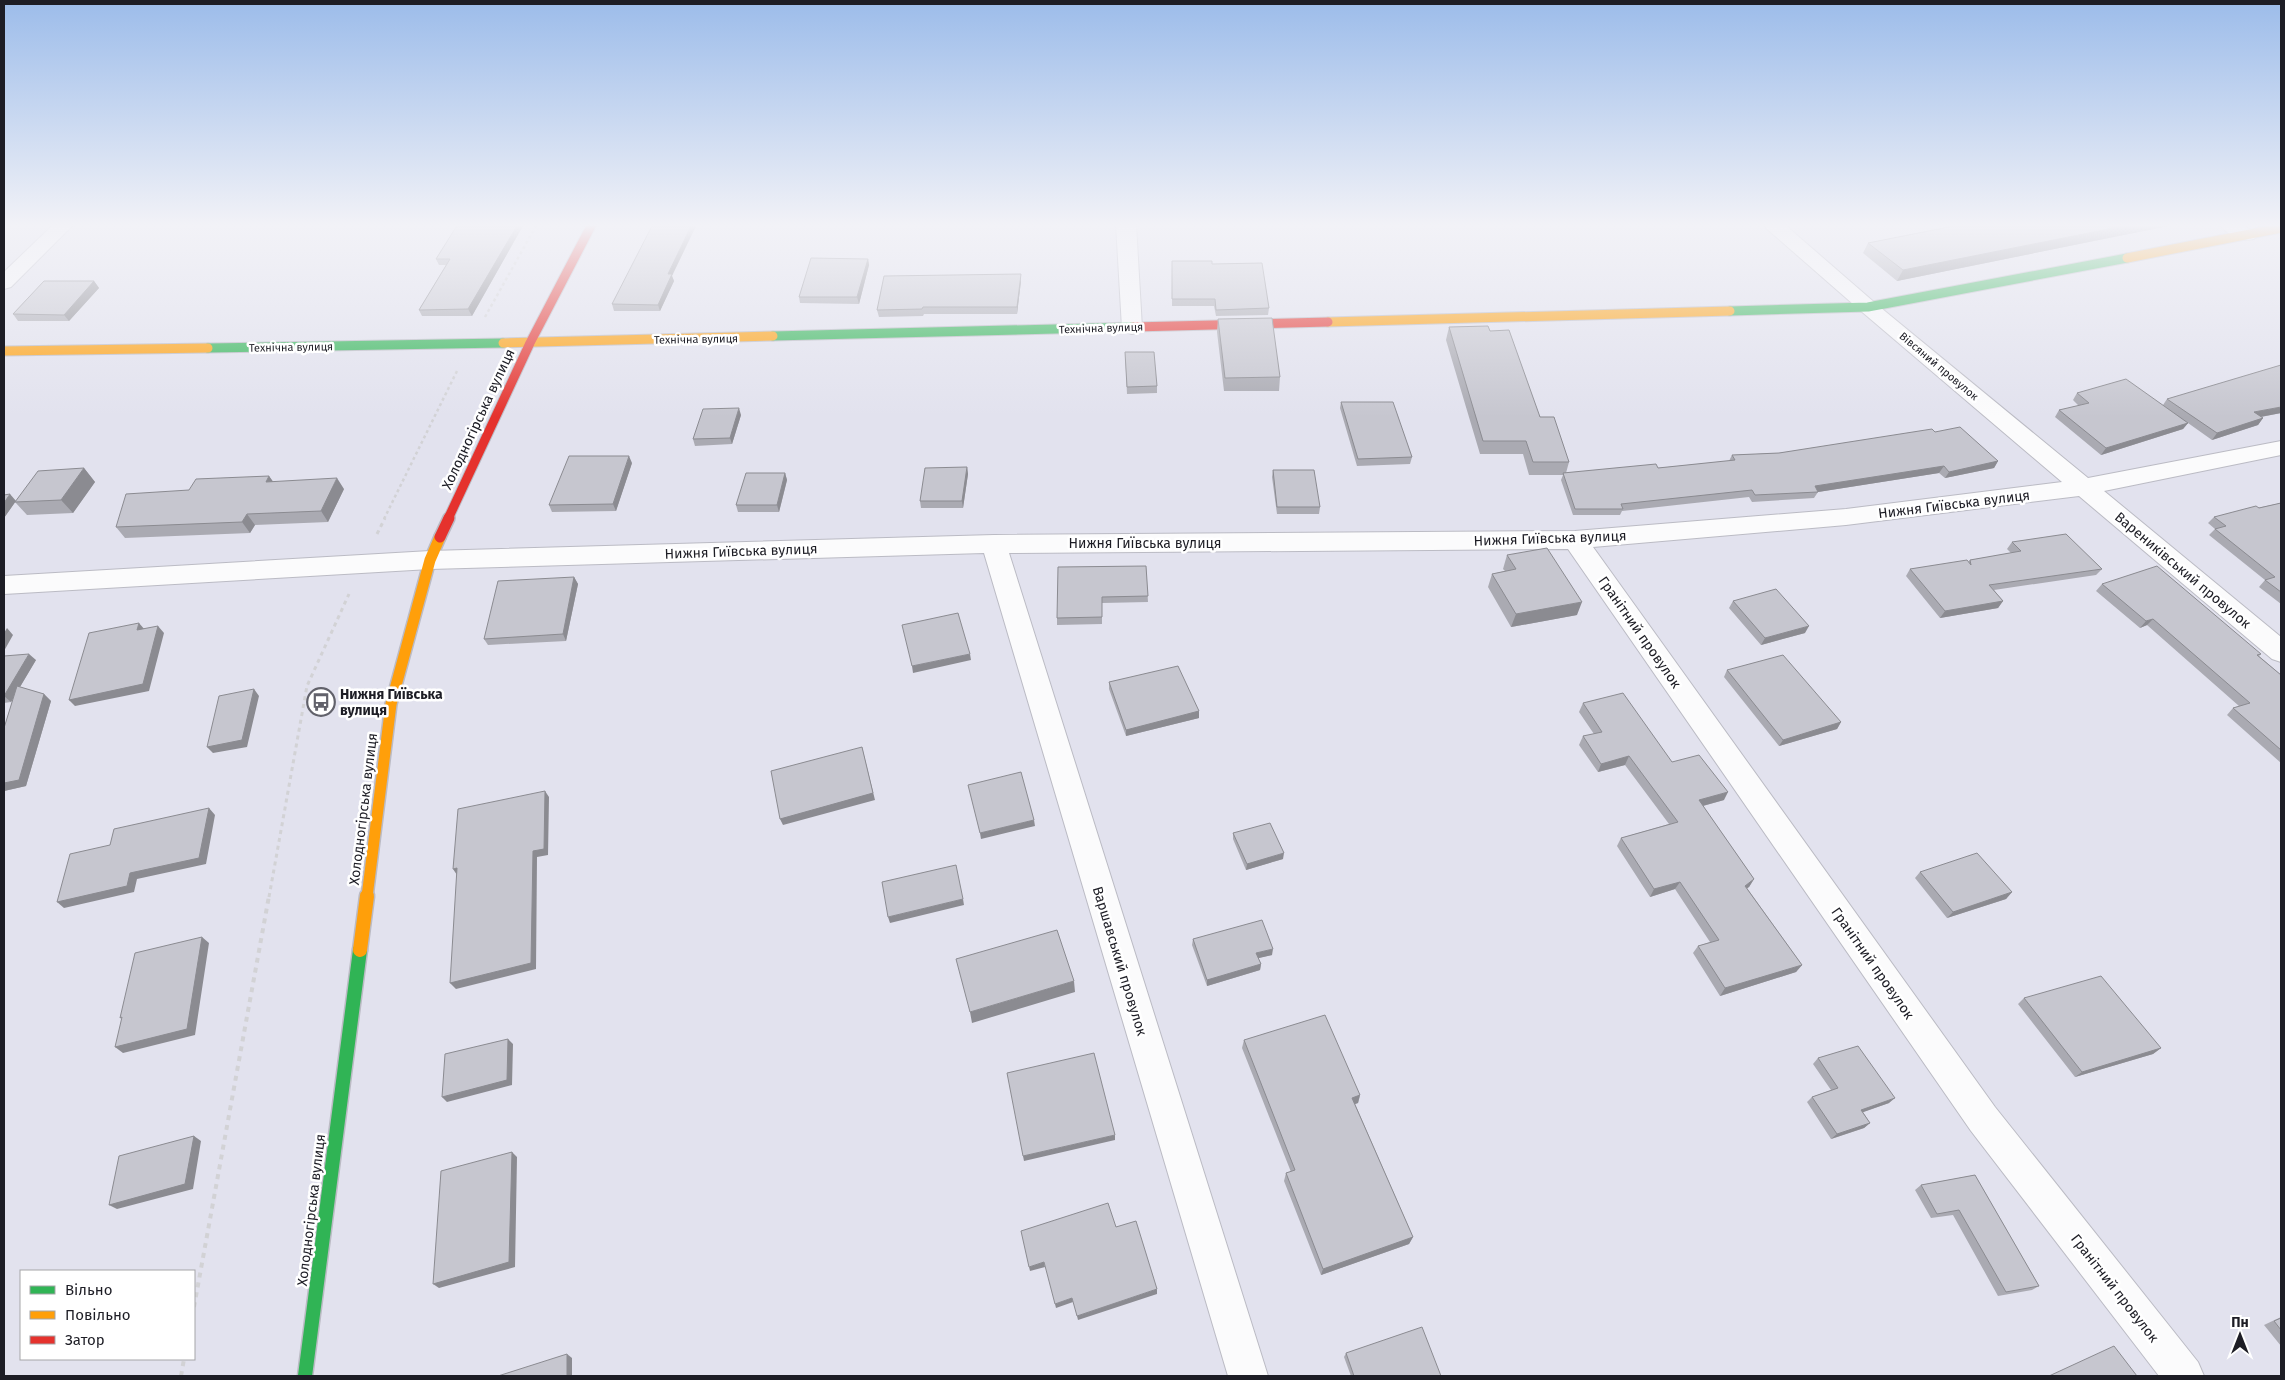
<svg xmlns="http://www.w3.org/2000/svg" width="2285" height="1380" viewBox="0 0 2285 1380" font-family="'Fira Sans',sans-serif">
<rect width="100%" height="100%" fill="#e2e2ee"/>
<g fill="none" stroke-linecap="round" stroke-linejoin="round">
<defs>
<path id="street" d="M54,224H74L11,287L4,289V272Z
M1116,224H1136L1142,328L1139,332L1132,334L1125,332L1122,328Z
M1764,224H1784L1875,303L2088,478L2281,441V455L2104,491L2281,637V662L2272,659L2079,496L1846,525L1593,547L1995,1107L2198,1362L2204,1376H2159L1971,1131L1568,549L1009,553L1268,1376H1228L984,553L430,569L4,594V576L430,551L994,535L1575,531L1846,509L2062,482L1861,311L1766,228Z
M2220,224H2242L2257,235L2254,239C2242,242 2225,234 2220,224Z"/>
<path id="fast-far1" d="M1730,311L1868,307L2127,258
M773,336L1133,327
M208,348L503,343"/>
<path id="fast" d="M305,1376L360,950"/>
<path id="slow-far2" d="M2127,258L2281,228
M1328,322L1730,311
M503,343L773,336
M4,351L208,348"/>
<path id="slow-far1" d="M367,897L391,704L430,560L440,537"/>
<path id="slow" d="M360,950L367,896"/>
<path id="jam-far1" d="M1133,327L1328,322
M448,519L530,343L592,224"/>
<path id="jam" d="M440,537L449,518"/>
</defs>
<use href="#street" stroke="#bbbbc4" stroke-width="2"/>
<use href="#fast-far1" stroke="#bbbbc4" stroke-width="11"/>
<use href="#fast" stroke="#bbbbc4" stroke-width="17"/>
<use href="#slow-far2" stroke="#bbbbc4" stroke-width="11"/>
<use href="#slow-far1" stroke="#bbbbc4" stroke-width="14"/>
<use href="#slow" stroke="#bbbbc4" stroke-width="17"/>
<use href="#jam-far1" stroke="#bbbbc4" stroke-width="11"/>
<use href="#jam" stroke="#bbbbc4" stroke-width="14"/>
<path stroke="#d2d2d5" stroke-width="2.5" stroke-dasharray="3 3" stroke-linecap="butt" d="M485,317L537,224
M384,519L457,371"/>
<path stroke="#d2d2d5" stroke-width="3" stroke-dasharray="4 4" stroke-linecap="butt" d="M377,534L385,518
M269,897L307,686L349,594"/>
<path stroke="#d2d2d5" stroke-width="4" stroke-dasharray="5 5" stroke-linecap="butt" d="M194,1307L269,896
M181,1376L184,1359"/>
<use href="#street" fill="#fbfbfc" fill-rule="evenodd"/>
<use href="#fast-far1" stroke="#30b455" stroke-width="9"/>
<use href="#fast" stroke="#30b455" stroke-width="14"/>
<use href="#slow-far2" stroke="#ff9f0a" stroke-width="9"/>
<use href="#slow-far1" stroke="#ff9f0a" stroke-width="11"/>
<use href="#slow" stroke="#ff9f0a" stroke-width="14"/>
<use href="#jam-far1" stroke="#e5322d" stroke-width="9"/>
<use href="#jam" stroke="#e5322d" stroke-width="11"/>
</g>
<path fill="#aaaab2" d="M458,224H524L472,316H422L419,310L446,265H439L436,259Z
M1016,224H1064V226H1017Z
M1964,224H2178L1897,281L1863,253L1868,243Z
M868,259L869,265L859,304L800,303L799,297Z
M1172,261L1212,264L1269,308L1268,315L1216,316L1214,306H1172Z
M672,276L674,281L660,311H614L612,304Z
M94,281L99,288L69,321H18L13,314Z
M1021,281L1017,314H924L923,316L879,317L877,310Z
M1218,319L1280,377L1279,391H1224L1217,332Z
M1449,327L1490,331L1540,417L1569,462L1566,473L1658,468L1729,461L1732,455L1779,453L1935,432L1998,461L1994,468L1945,478L1939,473L1818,492L1814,498L1752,502L1749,497L1622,511L1620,515H1573L1561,480L1563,475H1529L1523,454H1480L1446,340Z
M1125,352L1157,386V393L1127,394Z
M2077,393L2163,405L2167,399L2281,413L2261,417L2263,418L2258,425L2212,440L2188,423L2183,429L2101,455L2055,417L2059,410L2079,406L2073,400Z
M1341,402L1412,457L1410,464L1357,466L1340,408Z
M741,415L732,444L695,446L693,439Z
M632,463L616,511L552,512L549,505Z
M967,467L968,474L963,508H921L920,501Z
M84,468L95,482L73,513L27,515L15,502L4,518V495L16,501Z
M1273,470L1320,507L1319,514H1277L1272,477Z
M785,473L787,480L779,512H738L736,505Z
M269,476L273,482L344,489L328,522L255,525L250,533L125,538L116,527L189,490Z
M2281,503V604L2259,587L2265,580L2209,535L2215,529L2208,523L2214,517Z
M2012,542L2102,569L2096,575L1994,590L2003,601L1998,608L1940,618L1906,576L1910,569L1968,562L1970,560L2011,553L2007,549Z
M1507,555L1577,615L1511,627L1488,587L1492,574L1505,571L1503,569Z
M1146,566L1148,602L1102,603V624L1057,625V618Z
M574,577L578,584L566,641L488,645L484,639Z
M2102,584L2261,654L2259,656L2281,675V763L2227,715L2233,708L2239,706L2147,625L2140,628L2096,591Z
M1733,601L1805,633L1761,645L1729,608Z
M4,656L36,660L20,687L44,694L51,701L26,786L4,791V728L13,699L11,702L4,703Z
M1727,670L1841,722L1837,729L1779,746L1724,677Z
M1109,682L1199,711V718L1126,736L1109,689Z
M1583,703L1672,762L1724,800L1703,806L1754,879L1749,887L1747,888L1802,965L1796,972L1720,996L1693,953L1698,946L1710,942L1675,889L1650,897L1617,846L1621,838L1669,824L1625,765L1598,772L1579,745L1583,736L1594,734L1579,712Z
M1233,833L1283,859L1246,870L1233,839Z
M1920,872L2012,892L2006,899L1947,918L1915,878Z
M1193,939L1272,955L1258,958L1261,964L1260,970L1207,986L1192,945Z
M2024,998L2161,1048L2153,1054L2075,1077L2018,1004Z
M1244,1040L1360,1095L1358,1103L1355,1104L1413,1237L1409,1244L1321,1275L1284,1181L1286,1173L1291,1172L1242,1048Z
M1818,1058L1889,1103L1863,1112L1870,1123L1864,1128L1831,1139L1807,1102L1812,1097L1831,1090L1813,1064Z
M1975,1175L2039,1286L2032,1290L1998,1296L1953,1215L1931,1218L1915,1190L1921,1185Z
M2281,1317V1346L2264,1325Z
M1346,1353L1441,1376H1351L1344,1357Z"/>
<path fill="#8b8b91" d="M518,224H524L472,316L468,309Z
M692,224H697L672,276L674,281L660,311L658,305L668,274Z
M2134,224H2178L1897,281L1903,270Z
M868,259L869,265L859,304L857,297Z
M1021,274V281L1017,314V307Z
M94,281L99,288L69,321L64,315Z
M2281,407V413L2249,419L2254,412Z
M739,408L741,415L732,444L730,438Z
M2263,418L2258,425L2212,440L2217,433Z
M2188,423L2183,429L2101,455L2106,448Z
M629,456L632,463L616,511L613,504Z
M1998,461L1994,468L1945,478L1949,472Z
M1944,466L1939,473L1818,492L1815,486Z
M967,467L968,474L963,508L962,501Z
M84,468L95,482L73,513L61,500Z
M785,473L787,480L779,512L777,505Z
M269,476L277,487L266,482Z
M337,478L344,489L328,522L321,511Z
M10,494L16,501L4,518V503Z
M247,514L255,525L250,533L242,522Z
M574,577L578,584L566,641L563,634Z
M2003,601L1998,608L1940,618L1945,611Z
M1582,602L1577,615L1511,627L1516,614Z
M2153,619L2147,625L2140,628L2146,621Z
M139,623L145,630H137Z
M158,626L164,633L149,691L75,706L69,700Z
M1809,626L1805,633L1761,645L1765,638Z
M7,628L13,635L4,651V633Z
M29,654L36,660L11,702L4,696Z
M970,654L971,660L913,673L912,666Z
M254,689L259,696L247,747L213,753L207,747Z
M44,694L51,701L26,786L4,791V783Z
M1199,711V718L1126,736V730Z
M1841,722L1837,729L1779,746L1783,740Z
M862,747L875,800L783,825L780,819Z
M1629,756L1625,765L1598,772L1601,764Z
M545,791L549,797L548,855L537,857L536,969L456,989L450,983L533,851Z
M1728,792L1724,800L1695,808L1699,800Z
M209,808L215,815L206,864L137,879L134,892L64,908L57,902L130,873Z
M1034,820L1035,826L981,839L980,833Z
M1284,853L1283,859L1246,870L1247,864Z
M457,868V875L453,869Z
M1754,879L1749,887L1740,893L1745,886Z
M1680,882L1675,889L1650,897L1654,889Z
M2012,892L2006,899L1947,918L1953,912Z
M963,899L964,905L890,923L888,917Z
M202,937L209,943L195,1035L123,1053L115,1047Z
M1273,949L1272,955L1255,959L1256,953Z
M1261,964L1260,970L1207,986V980Z
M1802,965L1796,972L1720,996L1725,988Z
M1074,981L1075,992L972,1023L970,1012Z
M508,1039L513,1044L512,1085L447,1102L442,1097Z
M2161,1048L2153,1054L2075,1077L2082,1072Z
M1360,1095L1358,1103L1349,1106L1352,1098Z
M1895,1098L1889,1103L1855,1115L1861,1110Z
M1870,1123L1864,1128L1831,1139L1837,1134Z
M1115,1135V1140L1024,1161L1023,1156Z
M194,1136L201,1141L193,1189L117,1209L109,1205Z
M512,1152L517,1157L515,1267L439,1288L433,1284Z
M1413,1237L1409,1244L1321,1275L1323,1269Z
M1044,1262L1045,1267L1030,1271L1029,1267Z
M1157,1289V1294L1078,1320L1077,1316Z
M1072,1298L1073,1302L1056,1308L1055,1304Z
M567,1354L572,1358V1376H567Z"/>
<path fill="#c6c6cf" stroke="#8b8b91" d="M458,224H518L468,309L419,310L450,259H436Z
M653,224H692L668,274H672L658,305L612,304Z
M1964,224H2134L1903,270L1868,243Z
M811,258L868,259L857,297H799Z
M1172,261H1212V264L1262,263L1269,308L1216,310L1215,299H1172Z
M1021,274L1017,307H923L922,309L877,310L884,276Z
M44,281H94L64,315L13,314Z
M1272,318L1280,377L1225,378L1218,319Z
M1488,326L1490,331L1509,330L1540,417H1554L1569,462H1533L1526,441H1483L1449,327Z
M1125,352H1154L1157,386L1127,387Z
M2281,365V407L2254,412L2263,418L2217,433L2167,399Z
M2126,379L2188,423L2106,448L2059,410L2089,403L2077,393Z
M1341,402H1393L1412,457L1358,459Z
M739,408L730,438L693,439L703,409Z
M1960,427L1998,461L1949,472L1944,466L1815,486L1818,492L1755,495L1752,490L1621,504L1623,509H1575L1563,473L1656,464L1658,468L1735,460L1732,455L1779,453L1932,429L1935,432Z
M569,456H629L613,504L549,505Z
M967,467L962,501H920L925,468Z
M84,468L61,500L15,502L38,471Z
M1273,470H1314L1320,507H1277Z
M746,473H785L777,505H736Z
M269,476L266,482L337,478L321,511L247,514L242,522L116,527L126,494L189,490L196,479Z
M10,494L4,503V495Z
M2281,503V592L2265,580L2275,577L2215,529L2226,526L2214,517L2256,506L2259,508Z
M2066,534L2102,569L1989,585L2003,601L1945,611L1910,569L1967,560L1971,565L1970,560L2021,551L2012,542Z
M1547,548L1582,602L1516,614L1492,574L1516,569L1507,555Z
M1146,566L1148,596L1102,597V617L1057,618L1058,567Z
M2157,566L2261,654L2257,655L2281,675V750L2233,708L2250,703L2153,619L2146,621L2102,584Z
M574,577L563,634L484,639L498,581Z
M1776,589L1809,626L1765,638L1733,601Z
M958,613L970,654L912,666L902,625Z
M139,623L137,630L158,626L143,684L69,700L89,633Z
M29,654L4,696V656Z
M1783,655L1841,722L1783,740L1727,670Z
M1178,666L1199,711L1126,730L1109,682Z
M17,686L44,694L19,780L4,783V728Z
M254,689L242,740L207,747L219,696Z
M1623,693L1672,762L1699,755L1728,792L1699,800L1754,879L1745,886L1802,965L1725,988L1698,946L1719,940L1680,882L1654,889L1621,838L1678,822L1629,756L1601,764L1583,736L1602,732L1583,703Z
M862,747L873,793L780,819L771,771Z
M1021,772L1034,820L980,833L968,785Z
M545,791L544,849L533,851L531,963L450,983L457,868L453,869L458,809Z
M209,808L199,858L130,873L127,886L57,902L70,854L110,845L114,829Z
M1270,823L1284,853L1247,864L1233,833Z
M1977,853L2012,892L1953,912L1920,872Z
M956,865L963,899L888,917L882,882Z
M1262,920L1273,949L1256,953L1261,964L1207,980L1193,939Z
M1057,930L1074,981L970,1012L956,959Z
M202,937L187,1029L115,1047L122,1017L120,1018L135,953Z
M2101,976L2161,1048L2082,1072L2024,998Z
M1325,1015L1360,1095L1352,1098L1413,1237L1323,1269L1286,1173L1295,1170L1244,1040Z
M508,1039L507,1080L442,1097L445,1054Z
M1858,1046L1895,1098L1861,1110L1870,1123L1837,1134L1812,1097L1838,1088L1818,1058Z
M1094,1053L1115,1135L1023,1156L1007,1073Z
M194,1136L185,1184L109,1205L119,1156Z
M512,1152L509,1262L433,1284L441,1171Z
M1975,1175L2039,1286L2006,1292L1959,1210L1937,1214L1921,1185Z
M1108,1203L1116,1227L1136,1221L1157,1289L1077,1316L1072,1298L1055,1304L1044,1262L1029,1267L1021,1231Z
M2281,1318V1330L2274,1321Z
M1422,1327L1441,1376H1354L1346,1353Z
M2114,1346L2137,1376H2049Z
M567,1354V1376H498Z"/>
<linearGradient id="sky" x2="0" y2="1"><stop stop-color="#9cbcea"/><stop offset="0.54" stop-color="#f2f2f7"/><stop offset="1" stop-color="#f2f2f7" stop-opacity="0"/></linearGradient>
<rect width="2285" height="417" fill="url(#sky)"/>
<defs>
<symbol id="bus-ring" viewBox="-11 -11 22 22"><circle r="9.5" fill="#fff" stroke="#62626b" stroke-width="1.5"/><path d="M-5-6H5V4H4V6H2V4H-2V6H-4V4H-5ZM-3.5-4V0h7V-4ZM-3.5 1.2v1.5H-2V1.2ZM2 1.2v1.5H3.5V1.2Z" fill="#62626b"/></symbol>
</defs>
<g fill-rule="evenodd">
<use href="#bus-ring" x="305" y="686" width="32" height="32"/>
</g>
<g text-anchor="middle" stroke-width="5" stroke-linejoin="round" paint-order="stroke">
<g font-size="11" fill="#1d1d25" stroke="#fff">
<text transform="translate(1101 328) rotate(-2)" y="4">Технічна вулиця</text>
<text transform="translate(696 339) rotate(-1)" y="4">Технічна вулиця</text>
<text transform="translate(291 347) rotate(-1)" y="4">Технічна вулиця</text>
<text transform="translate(1939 366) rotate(40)" y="4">Вівсяний провулок</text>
</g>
<g font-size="14" fill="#1d1d25" stroke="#fff">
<text transform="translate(478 419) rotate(-65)" y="5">Холодногірська вулиця</text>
<text transform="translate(1954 504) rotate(-7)" y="5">Нижня Гиївська вулиця</text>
<text transform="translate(1550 538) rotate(-2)" y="5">Нижня Гиївська вулиця</text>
<text x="1145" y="548">Нижня Гиївська вулиця</text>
<text transform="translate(741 551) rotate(-2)" y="5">Нижня Гиївська вулиця</text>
<text transform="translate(2183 570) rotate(40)" y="5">Варениківський провулок</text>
<text transform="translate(1640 632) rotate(55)" y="5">Гранітний провулок</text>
<text transform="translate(363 809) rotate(-83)" y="5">Холодногірська вулиця</text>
<text transform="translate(1120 961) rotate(73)" y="5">Варшавський провулок</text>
<text transform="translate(1873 963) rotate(55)" y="5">Гранітний провулок</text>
<text transform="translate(311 1210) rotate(-83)" y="5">Холодногірська вулиця</text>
<text transform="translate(2115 1288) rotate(52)" y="5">Гранітний провулок</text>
</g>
<g font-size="14" font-weight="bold" fill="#1d1d25" stroke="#fff" text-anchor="start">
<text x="340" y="699">Нижня Гиївська<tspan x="340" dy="16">вулиця</tspan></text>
</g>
</g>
<rect width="2285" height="1380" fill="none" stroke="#1d1d25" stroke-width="10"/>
<rect x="20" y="1270" width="175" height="90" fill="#ffffff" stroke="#a5a5a8"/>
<rect x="30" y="1286" width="25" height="8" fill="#30b455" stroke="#a5a5a8"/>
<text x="65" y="1295" font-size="15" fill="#1d1d25">Вільно</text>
<rect x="30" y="1311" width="25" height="8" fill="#ff9f0a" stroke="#a5a5a8"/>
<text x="65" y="1320" font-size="15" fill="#1d1d25">Повільно</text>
<rect x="30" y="1336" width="25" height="8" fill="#e5322d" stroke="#a5a5a8"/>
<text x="65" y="1345" font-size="15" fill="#1d1d25">Затор</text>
<g transform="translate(2240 1335)" stroke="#ffffff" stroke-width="4" paint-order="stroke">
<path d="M0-4L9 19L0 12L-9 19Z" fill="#1d1d25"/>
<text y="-8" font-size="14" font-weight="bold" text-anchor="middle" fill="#1d1d25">Пн</text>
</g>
</svg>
